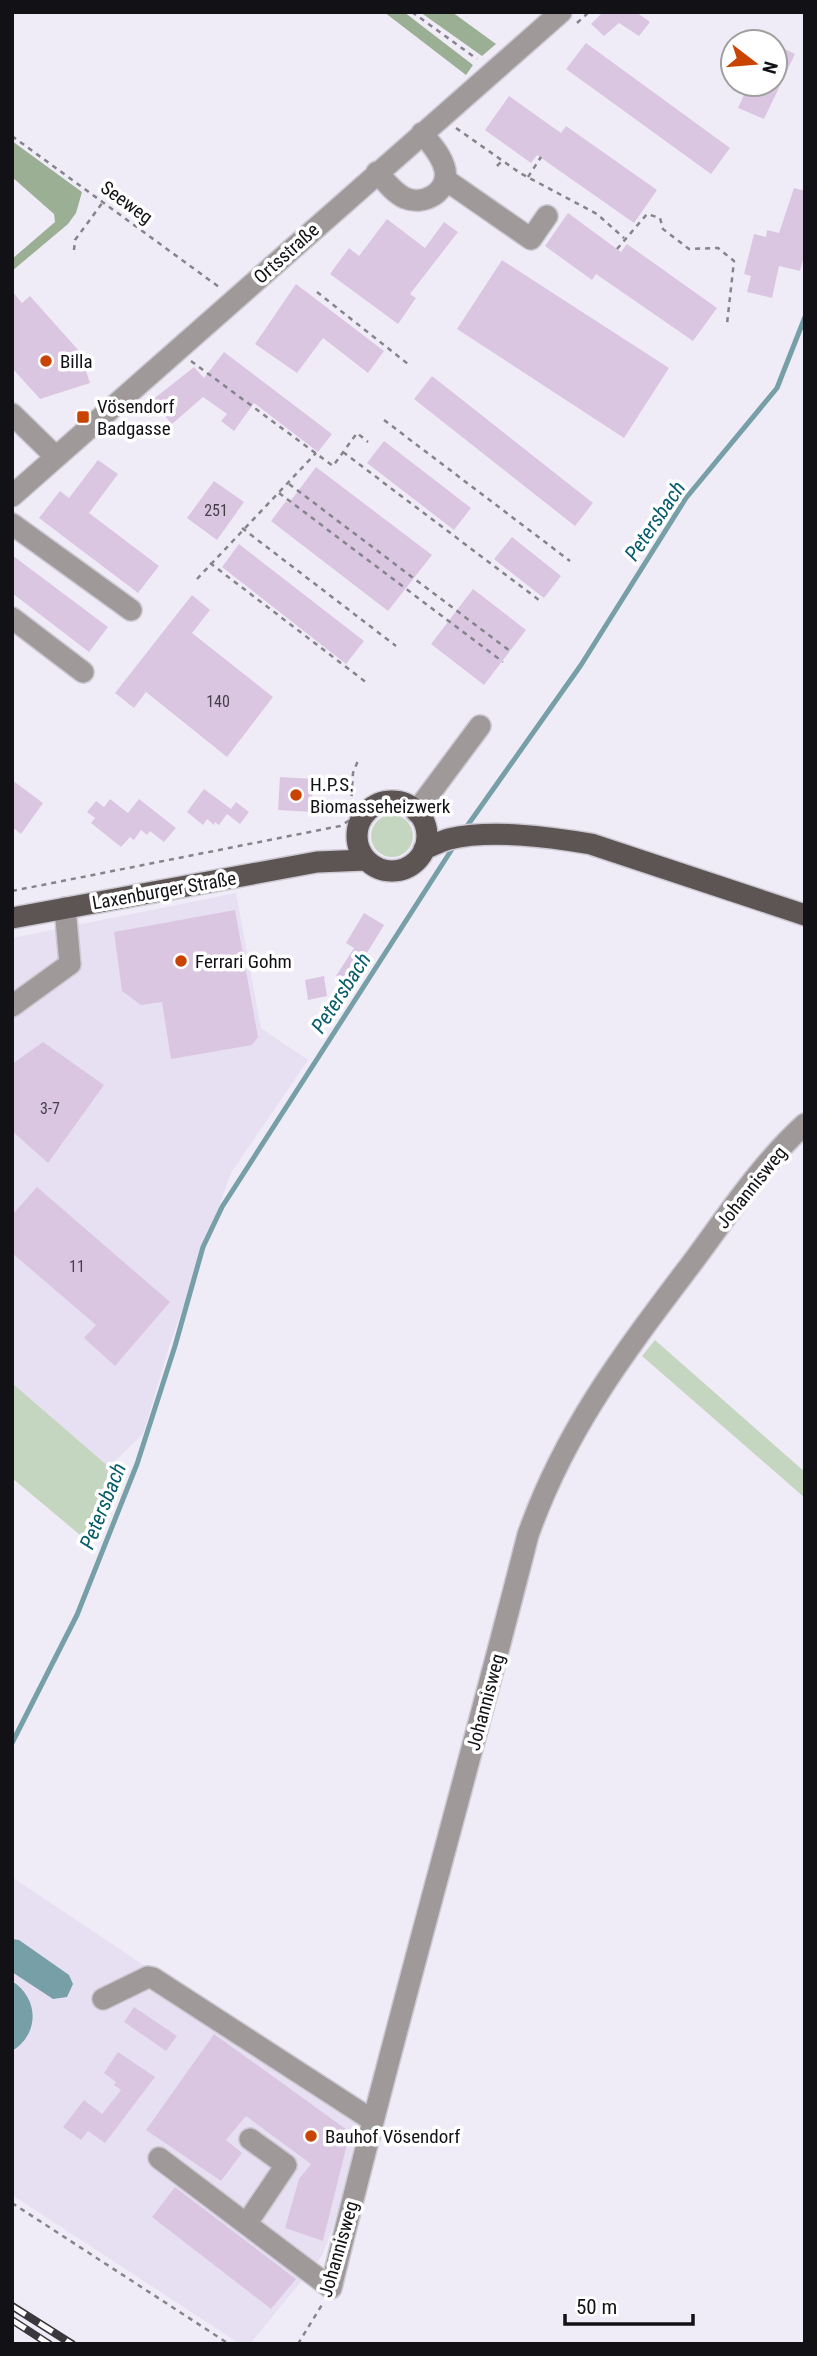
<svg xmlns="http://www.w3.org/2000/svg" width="817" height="2356" viewBox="0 0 817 2356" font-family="'Roboto Condensed',sans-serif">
<rect width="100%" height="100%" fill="#f0ecf7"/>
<path fill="#e7e0f2" d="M236,893L261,1028L308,1060L231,1173L171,1341L143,1434L109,1467L12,1383V938Z
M12,1877L365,2113L334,2224L322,2256L250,2344H240L12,2195Z"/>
<path fill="#c5d6c0" d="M371 836a21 21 0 1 1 42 0a21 21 0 1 1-42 0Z
M655,1340L805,1472V1498L642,1356Z
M12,1383L109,1467L92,1545L12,1478Z"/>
<path fill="#9aaf93" d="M384,12H404L473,65L466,75Z
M420,12H452L496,44L482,56Z
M12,141L82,192L76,213L68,224L12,271V259L55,222L54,214L12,177Z"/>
<path fill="#779fa8" d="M12,1939L19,1940L69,1975L73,1984L67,1997L53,1999L12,1972Z
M12,1981C39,1998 40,2034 12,2051Z"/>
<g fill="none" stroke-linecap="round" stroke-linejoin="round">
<path stroke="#779fa8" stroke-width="5" d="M465,829L581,665L686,498L777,388L805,317
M12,1743L77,1615L137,1464L175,1346L203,1247L222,1207L454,846"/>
</g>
<path fill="#dbc6e2" d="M603,12H636L650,22L639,36L619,23L604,36L591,24Z
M586,43L730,148L711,174L566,69Z
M775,44L795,54L764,119L738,108L749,84H775Z
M509,96L561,133L566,126L657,190L634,223L537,155L531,163L485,130Z
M794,188L805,191V253L800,271L779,266L772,298L747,292L751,276L744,274L754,234L766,237L767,230L779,233Z
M568,213L621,252L627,244L717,308L693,341L596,274L592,280L545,246Z
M387,219L425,248L444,222L458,232L410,294L416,298L398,324L330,274L349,248L359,256Z
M502,260L669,368L624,438L457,329Z
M296,284L384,351L368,373L323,338L297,373L255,344Z
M12,291L22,303L30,296L80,352L90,383L40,399L12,368Z
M224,352L332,434L318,452L254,403L234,431L221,421L227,414L203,397L172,424L151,401L194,367L204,378Z
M432,376L593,503L575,526L414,399Z
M384,441L471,508L454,530L367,463Z
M98,460L118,474L89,513L159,566L138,593L39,518L60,491L69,498Z
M316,467L432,555L388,611L271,521L286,501L289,503Z
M214,481L244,502L217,540L187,518Z
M512,537L561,576L544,598L494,559Z
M239,544L364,641L346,664L222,567Z
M12,555L108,627L89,652L12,593Z
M473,589L526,630L484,685L431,644Z
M192,595L210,610L192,633L273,697L227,757L146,692L134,708L115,693Z
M280,777L314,779L311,812L278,810Z
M12,780L43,803L21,834L12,827Z
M204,789L231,809L236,802L249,812L240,824L227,814L219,825L215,822L214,825L207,819L203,825L187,812Z
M110,799L128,813L139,799L176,828L164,842L150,831L147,835L141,830L134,840L130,837L121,847L91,823L95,818L87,812L96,801L104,807Z
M235,910L258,1037L252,1045L171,1059L162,1002L141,1005L122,991L114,932Z
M364,913L384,925L348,984L336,976L354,948L346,943Z
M324,976L327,996L308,1000L305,980Z
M43,1042L104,1085L48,1163L12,1131V1064Z
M37,1187L170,1302L115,1366L84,1338L96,1325L12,1253V1215Z
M134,2007L177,2036L166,2051L124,2022Z
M214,2034L350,2132L323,2241L285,2228L299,2179L311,2164L246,2116L226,2140L242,2153L221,2181L146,2130Z
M118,2052L155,2077L105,2143L88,2131L81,2140L63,2127L84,2100L102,2114L121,2090L114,2085L116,2082L104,2073Z
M175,2187L296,2279L271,2309L152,2217Z"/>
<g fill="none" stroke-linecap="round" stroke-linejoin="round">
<defs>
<path id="minor" d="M377,172C385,181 394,193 405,198C424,206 449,192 445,170C442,156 431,144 422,133
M446,180L531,239L547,216
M12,414L56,457
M12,496L561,12
M12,524L131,610
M12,618L83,672
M416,812L480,726
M12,1006L70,964L65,908
M103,1999L148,1977L153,1978L372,2120
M159,2158L331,2288C392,2036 464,1787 528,1535C566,1427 627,1349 695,1259C729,1213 762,1163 805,1124
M247,2223L286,2165L250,2139"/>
<path id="major" d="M357 836a35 35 0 1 1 70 0a35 35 0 1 1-70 0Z
M424,849C432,846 441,841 449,839C491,829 549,837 591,844L805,915
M12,918L317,862L366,860"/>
</defs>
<use href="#minor" stroke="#ccc9d3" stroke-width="24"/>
<use href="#major" stroke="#ccc9d3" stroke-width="24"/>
<path stroke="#85838b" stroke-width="2.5" stroke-dasharray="5 5" stroke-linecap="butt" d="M412,12L477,59
M577,23L589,12
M456,128L520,173L597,214L624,238
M12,136L219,287
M497,166L502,161
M528,177L541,157
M617,249L647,214L660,218L663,229L689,249L718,248L734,261L727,324
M74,250L75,240L103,202
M317,292L408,364
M191,361L333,466L357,433L368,442
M384,420L570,561
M343,452L539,600
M289,484L510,651
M279,493L503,662
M242,528L396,646
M210,563L367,683
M197,579L316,453
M12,891L340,826L350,820L353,773L359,758
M12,2203L229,2344
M298,2344L323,2303"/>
<use href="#minor" stroke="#9f9999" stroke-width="21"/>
<use href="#major" stroke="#5d5454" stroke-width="21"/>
<defs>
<path id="rail" d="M12,2306L72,2344
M12,2320L49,2344"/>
</defs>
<use href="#rail" stroke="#3a383d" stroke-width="8"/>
<use href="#rail" stroke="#fff" stroke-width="5" stroke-dasharray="16" stroke-linecap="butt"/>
</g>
<g fill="#c94302" stroke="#fff" stroke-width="2.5">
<circle cx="46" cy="361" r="7"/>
<rect x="76" y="410" width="14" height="14" rx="3.5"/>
<circle cx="296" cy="795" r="7"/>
<circle cx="181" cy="961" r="7"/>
<circle cx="311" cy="2136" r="7"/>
</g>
<g text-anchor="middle" stroke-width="7" stroke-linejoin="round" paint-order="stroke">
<g font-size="16" fill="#443e48">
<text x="216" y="516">251</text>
<text x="218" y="707">140</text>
<text x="50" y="1114">3-7</text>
<text x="77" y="1272">11</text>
</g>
<g font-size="19" fill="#121115" stroke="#fff">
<text transform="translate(127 202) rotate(36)" y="7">Seeweg</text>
<text transform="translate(286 253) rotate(-42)" y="7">Ortsstraße</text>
<text transform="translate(164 890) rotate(-10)" y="7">Laxenburger Straße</text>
<text transform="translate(751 1187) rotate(-51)" y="7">Johannisweg</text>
<text transform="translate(485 1702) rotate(-75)" y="7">Johannisweg</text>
<text transform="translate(338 2249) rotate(-74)" y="7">Johannisweg</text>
</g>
<g font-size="19" fill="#121115" stroke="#fff" text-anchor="start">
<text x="60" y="368">Billa</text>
<text x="97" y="413">Vösendorf<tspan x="97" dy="22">Badgasse</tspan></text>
<text x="310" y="791">H.P.S.<tspan x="310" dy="22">Biomasseheizwerk</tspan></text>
<text x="195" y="968">Ferrari Gohm</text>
<text x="325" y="2143">Bauhof Vösendorf</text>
</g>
<g font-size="21" font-style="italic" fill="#065c6b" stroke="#fff">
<text transform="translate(655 521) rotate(-56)" y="7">Petersbach</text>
<text transform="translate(341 993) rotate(-57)" y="7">Petersbach</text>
<text transform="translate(103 1506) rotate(-68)" y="7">Petersbach</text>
</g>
</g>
<rect width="817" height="2356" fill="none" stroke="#121115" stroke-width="28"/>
<g transform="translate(754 63) rotate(106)"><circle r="33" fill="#ffffff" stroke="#a0a0a1" stroke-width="2"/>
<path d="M0-5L12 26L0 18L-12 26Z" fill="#c94302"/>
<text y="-10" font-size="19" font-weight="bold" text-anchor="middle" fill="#121115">N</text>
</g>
<path d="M565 2314v10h128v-10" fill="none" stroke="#121115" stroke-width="3.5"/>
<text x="576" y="2314" font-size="21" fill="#121115" stroke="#ffffff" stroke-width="5" paint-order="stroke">50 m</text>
</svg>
